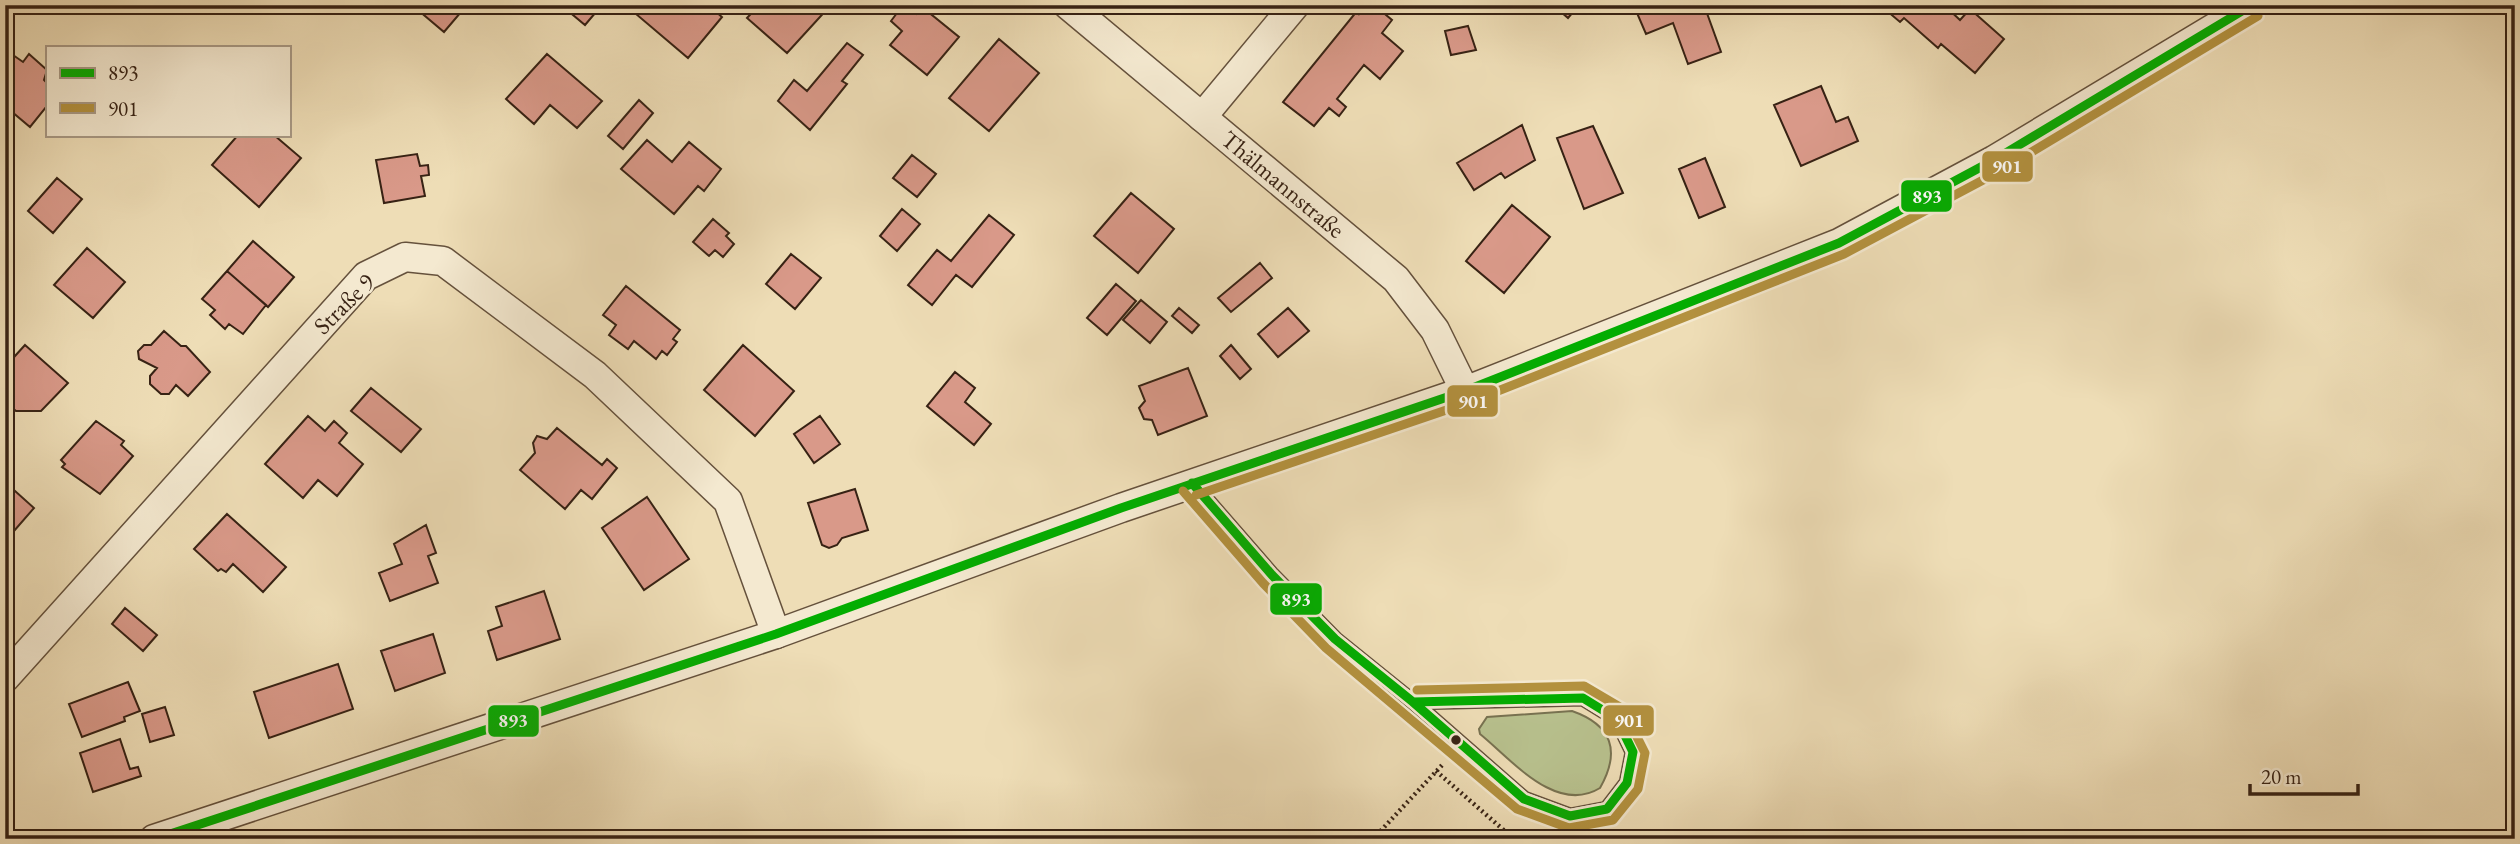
<svg xmlns="http://www.w3.org/2000/svg" width="2520" height="844" viewBox="0 0 2520 844" font-family="'EB Garamond',serif">
<rect width="100%" height="100%" fill="#eeddb6"/>
<filter id="stains"><feTurbulence type="fractalNoise" baseFrequency=".00286" numOctaves="4"/><feColorMatrix values="0 0 0 0 .2 0 0 0 0 .09 0 0 0 0 .02 0 0 0 .5 -.17"/></filter>
<radialGradient id="worn" r=".72"><stop offset=".6" stop-color="#630" stop-opacity="0"/><stop offset="1" stop-color="#630" stop-opacity=".3"/></radialGradient>
<path fill="#b8c18e" stroke="#787251" stroke-width="2" d="M1572,711C1612,725 1621,751 1600,788C1556,815 1511,759 1480,734L1479,729L1487,717Z"/>
<path fill="#d99989" stroke="#372214" stroke-width="2" d="M412,5H467L444,32Z
M561,5H602L585,25Z
M644,5H708L722,17L688,58L636,14Z
M759,5H829L830,6L787,53L747,18Z
M903,5L916,14L922,7L959,37L927,75L890,45L902,31L891,21Z
M1367,5H1374L1392,20L1382,33L1403,51L1380,79L1364,65L1337,99L1346,107L1339,116L1329,108L1314,126L1283,102L1357,11L1359,14Z
M1553,5H1579L1568,18Z
M1657,5H1704L1721,52L1688,64L1673,23L1646,34L1637,13Z
M1880,5H1944L1960,20L1970,9L2004,39L1975,73L1941,44L1938,48L1904,18L1900,22Z
M1468,26L1476,50L1451,55L1445,31Z
M999,39L1039,73L989,131L949,98Z
M847,43L863,55L842,81L847,84L810,130L778,101L794,80L807,91Z
M29,54L47,70L44,80L47,83V106L30,127L5,106V64L13,55L23,62Z
M547,54L602,101L577,128L550,105L534,124L506,99Z
M1821,86L1836,122L1848,117L1858,141L1801,166L1774,105Z
M639,100L653,113L623,149L608,136Z
M1522,125L1535,160L1505,178L1501,173L1474,190L1457,163Z
M1593,126L1623,193L1584,209L1557,138Z
M238,135H274L301,158L259,207L212,165Z
M647,140L672,162L689,142L721,169L704,191L698,186L674,214L621,169Z
M417,154L420,166L428,165L429,175L421,176L425,196L384,203L376,160Z
M912,155L936,174L917,197L893,178Z
M1705,158L1725,207L1699,218L1679,169Z
M57,178L82,199L53,233L28,211Z
M1131,193L1174,229L1138,273L1094,236Z
M1512,205L1550,237L1504,293L1466,261Z
M902,209L920,224L897,251L880,236Z
M989,215L1014,235L972,287L956,275L932,305L908,285L937,250L951,261Z
M713,219L729,233L726,236L734,244L723,257L715,250L709,256L693,242Z
M253,241L294,277L268,307L227,271Z
M87,248L125,282L93,318L54,285Z
M791,254L821,278L795,309L766,284Z
M1260,263L1272,278L1231,312L1218,298Z
M227,271L266,305L243,334L229,324L225,329L210,315L215,310L202,299Z
M1116,284L1136,301L1107,335L1087,318Z
M626,286L680,330L673,339L677,342L667,355L662,351L656,359L634,341L628,349L609,335L616,325L603,315Z
M1141,300L1167,322L1150,343L1123,320Z
M1179,308L1199,325L1192,333L1172,316Z
M1288,308L1309,331L1278,357L1258,334Z
M164,331L181,346H186L210,372L188,396L176,385L169,394H161L150,384V376L157,368L139,359L138,351L144,345H151Z
M25,345L68,383L41,411H16L5,402V367Z
M743,345L794,391L755,436L704,390Z
M1231,345L1251,369L1240,379L1220,356Z
M1188,368L1207,416L1158,435L1152,420L1144,419L1139,408L1145,401L1139,386Z
M955,372L975,388L965,402L991,424L974,445L927,406Z
M371,388L421,429L401,452L351,411Z
M308,416L325,431L334,421L347,433L339,443L363,464L337,496L318,480L303,498L265,464Z
M820,416L840,444L814,463L794,434Z
M96,421L124,441L121,445L133,456L100,494L62,467L65,464L61,460Z
M557,428L602,465L607,459L617,468L592,499L581,490L565,509L520,470L535,453L533,443L537,436L547,439Z
M5,482L34,508L7,539L12,550L5,558Z
M855,489L868,530L842,538L837,545L829,548L822,545L808,503Z
M647,497L689,559L644,590L602,528Z
M227,514L286,567L263,592L233,564L226,572L221,569L218,571L194,549Z
M426,525L436,553L428,556L438,583L390,601L379,573L402,564L394,544Z
M544,591L560,639L497,660L488,631L502,626L496,607Z
M125,608L157,635L143,651L112,624Z
M433,634L445,673L395,691L381,651Z
M338,664L353,709L269,738L254,692Z
M128,682L140,711L124,717L125,721L82,737L69,704Z
M165,707L174,735L150,742L142,714Z
M120,739L130,769L138,767L141,776L93,792L80,753Z"/>
<g fill="none" stroke-linecap="round" stroke-linejoin="round">
<defs>
<path id="service" d="M1192,483L1272,575L1335,639L1413,702L1524,799L1570,816L1607,809L1627,783L1633,752L1617,719L1583,698L1413,702"/>
<g id="minor">
<path id="s1" d="M1068,5L1396,279L1435,330L1465,391"/>
<path d="M1202,117L1295,5"/>
<path d="M5,678L366,276L405,257L443,261L595,375L728,501L776,634"/>
<path d="M154,839L776,634L1121,508L1465,391L1839,243L1994,160L2252,5"/>
</g>
</defs>
<use href="#service" stroke="#65513c" stroke-width="17"/>
<use href="#minor" stroke="#65513c" stroke-width="31"/>
<path stroke="#372214" stroke-width="4.5" stroke-dasharray="2 3.5" stroke-linecap="butt" d="M1436,771L1514,839
M1373,839L1444,763"/>
<use href="#service" stroke="#f4e9d0" stroke-width="14"/>
<use href="#minor" stroke="#f4e9d0" stroke-width="28"/>
<defs>
<path id="bus-1" d="M1192,483L1272,575L1335,639L1413,702
M1583,698L1617,719L1633,752L1627,783L1607,809L1570,816L1524,799L1413,702Z
M155,839L776,634L1121,508L1465,391L1839,243L1994,160L2252,5"/>
<path id="bus-2" d="M1183,491L1263,583L1326,648L1517,809L1569,828L1613,820L1638,789L1645,753L1623,709L1584,686L1417,690
M1196,495L1470,402L1844,254L2000,171L2258,16"/>
</defs>
<use href="#bus-1" stroke="#f4e9d0" stroke-width="14"/>
<use href="#bus-2" stroke="#f4e9d0" stroke-width="14"/>
<use href="#bus-1" stroke="#03ad01" stroke-width="9"/>
<use href="#bus-2" stroke="#b3913e" stroke-width="9"/>
</g>
<circle fill="#372214" stroke="#f4e9d0" stroke-width="2.5" cx="1456" cy="740" r="6"/>
<g text-anchor="middle" stroke-width="5" stroke-linejoin="round" paint-order="stroke">
<g font-size="24" fill="#372214" stroke="#f4e9d0">
<text dy="8" stroke="none"><textPath href="#s1" startOffset="280">Thälmannstraße</textPath></text>
<text transform="translate(344 304) rotate(-45)" y="8">Straße 9</text>
</g>
</g>
<g stroke="#f4e9d0" stroke-width="2.5">
<rect x="1981" y="150" width="53" height="33" rx="7" fill="#b3913e"/>
<rect x="1900" y="179" width="53" height="34" rx="7" fill="#03ad01"/>
<rect x="1446" y="384" width="53" height="34" rx="7" fill="#b3913e"/>
<rect x="1269" y="582" width="54" height="34" rx="7" fill="#03ad01"/>
<rect x="1602" y="704" width="53" height="33" rx="7" fill="#b3913e"/>
<rect x="487" y="704" width="53" height="34" rx="7" fill="#03ad01"/>
</g>
<g font-size="19" text-anchor="middle" font-weight="bold" fill="#fff">
<text x="2007" y="173">901</text>
<text x="1927" y="203">893</text>
<text x="1473" y="408">901</text>
<text x="1296" y="606">893</text>
<text x="1629" y="727">901</text>
<text x="513" y="727">893</text>
</g>
<rect width="2520" height="844" fill="none" stroke="#eeddb6" stroke-width="28"/>
<rect x="7" y="7" width="2506" height="830" fill="none" stroke="#372214" stroke-width="3.5"/>
<rect x="14" y="14" width="2492" height="816" fill="none" stroke="#372214" stroke-width="2"/>
<rect x="46" y="46" width="245" height="91" fill="#f4e9d0" stroke="#a89985" stroke-width="2"/>
<rect x="60" y="68" width="35" height="10" fill="#03ad01" stroke="#a89985" stroke-width="2"/>
<text x="108" y="80" font-size="21" fill="#372214">893</text>
<rect x="60" y="103" width="35" height="10" fill="#b3913e" stroke="#a89985" stroke-width="2"/>
<text x="108" y="116" font-size="21" fill="#372214">901</text>
<path d="M2250 784v10h108v-10" fill="none" stroke="#372214" stroke-width="3.5"/>
<text x="2261" y="784" font-size="21" fill="#372214" stroke="#f4e9d0" stroke-width="5" paint-order="stroke">20 m</text>
<rect width="100%" height="100%" filter="url(#stains)"/>
<rect width="100%" height="100%" fill="url(#worn)"/>
</svg>
